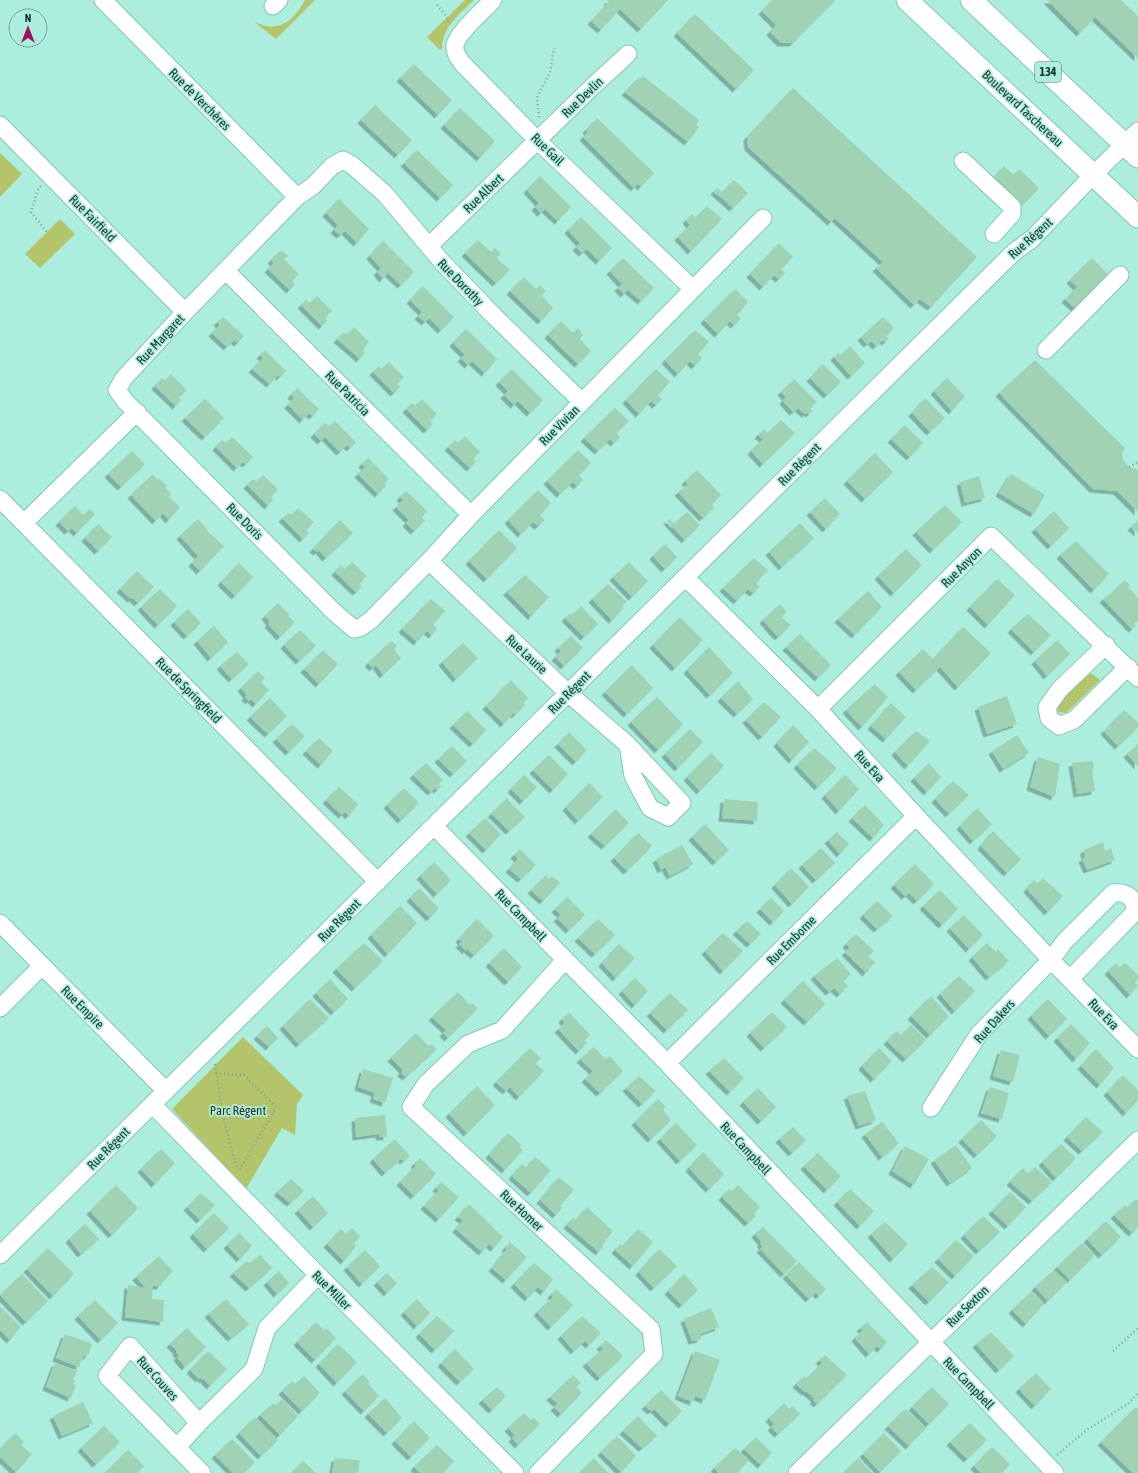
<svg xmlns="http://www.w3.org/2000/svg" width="1138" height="1473" viewBox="0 0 1138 1473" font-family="'Asap Condensed',sans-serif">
<defs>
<filter id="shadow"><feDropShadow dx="-3.5" dy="3.5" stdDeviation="0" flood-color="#0004"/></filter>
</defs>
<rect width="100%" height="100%" fill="#aceede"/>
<path fill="#b4c46b" d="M305,0H315L276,39L253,21C277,35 294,21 305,0Z
M465,0H474C460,14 442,27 442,48L440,50L427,37Z
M0,153L22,174L0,197Z
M60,219L75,234L40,268L25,254Z
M1091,673L1100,680L1066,713L1058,712V702Z
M243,1037L303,1095L297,1104L295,1135L282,1128L246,1189L172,1109Z"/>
<path fill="#9fd3b3" filter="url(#shadow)" d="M607,0H668L641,29L620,9L601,30L591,21L609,2Z
M772,0H834L835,1L793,43H781L770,32L776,25L762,11Z
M1047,0H1121L1138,16V58L1095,17L1080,33Z
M695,14L754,70L736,89L677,33Z
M414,64L452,100L438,115L400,78Z
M643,76L699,120L696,125L699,127L688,142L625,92L638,78L640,79Z
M793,88L977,257L931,307L920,299L914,305L876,268L883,262L835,218L831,222L748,147L747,137Z
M375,105L412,140L398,155L361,120Z
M460,108L495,141L480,158L444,125Z
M597,118L654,173L641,187L638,184L634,188L583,137L588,132L586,130Z
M417,150L453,185L440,198L404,163Z
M1004,166L1014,175L1019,169L1039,188L1021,207L991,180Z
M540,176L571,207L558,221L545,209L541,213L535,207L539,203L527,190Z
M734,180L748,193L733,208L714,191L717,188L722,192Z
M339,199L369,229L357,243L345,231L340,235L334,230L338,225L326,213Z
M707,206L722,219L691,251L678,237L690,225L686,220L692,214L696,218Z
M581,217L612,248L599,261L587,249L582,253L576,247L580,243L568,230Z
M478,240L491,252L495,248L501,254L496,258L510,270L496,283L465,253Z
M383,241L414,272L401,285L388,273L383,279L377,272L381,268L370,256Z
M779,243L793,257L781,269L785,273L779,279L774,275L763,287L750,274Z
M281,250L288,256L284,259L299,274L292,281L295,284L290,290L268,269L274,263L271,260Z
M623,258L654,288L641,301L628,290L624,294L618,288L622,284L610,271Z
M1092,258L1110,276L1077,310L1065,299L1077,287L1070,280Z
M524,277L536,289L540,285L546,291L542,296L553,308L541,321L510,291Z
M423,286L454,317L441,330L429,318L425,322L418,316L422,312L410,300Z
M735,289L748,302L737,315L741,319L734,325L730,321L718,334L704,320Z
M317,296L332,311L325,317L327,321L322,326L301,305L306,300L310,303Z
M223,317L244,336L238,343L234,340L227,347L212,333L220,325L217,322Z
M883,317L894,328L886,336L889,339L885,342L883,340L876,346L871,341L867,344L861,337Z
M561,321L573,333L578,328L583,335L580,339L591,351L578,364L548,335Z
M354,327L369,342L363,350L365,352L360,359L337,339L344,332L347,335Z
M466,329L497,359L485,373L472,361L468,365L461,358L465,355L453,343Z
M695,330L709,342L698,354L702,358L695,366L690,361L678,374L665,360Z
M850,346L865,363L851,376L834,357L838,353L841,355Z
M265,350L286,371L280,377L278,375L270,384L252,369L263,358L260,355Z
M1035,360L1125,448L1122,454L1123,460L1129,467L1138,470V512L1117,491L1093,489L999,393Z
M389,362L404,377L397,384L400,387L394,393L373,372L379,366L381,369Z
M823,364L841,382L827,395L810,378Z
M512,369L543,400L530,413L518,401L514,405L504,395L508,391L499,382Z
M656,369L670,382L658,395L662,399L656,405L651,401L639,414L626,400Z
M171,374L187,390L179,398L181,400L176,406L155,386L162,378L165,381Z
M947,378L965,396L952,411L934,391Z
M794,379L817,402L810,408L813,411L809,414L807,412L805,414L798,408L793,412L783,401L786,397L781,392Z
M297,388L319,409L313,416L309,413L303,420L288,405L294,398L291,395Z
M925,398L945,418L930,432L912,413Z
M205,399L224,418L205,437L185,418Z
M422,399L437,414L430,421L433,424L427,430L406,409L412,403L415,406Z
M615,408L629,421L616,433L620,437L614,443L610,439L598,451L584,438Z
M781,420L795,433L763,464L751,451L763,439L758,435L764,429L768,433Z
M335,421L356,442L350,448L347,445L340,452L325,437L321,441L314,434L325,423L329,427Z
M905,425L923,443L910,457L891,439Z
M465,436L480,452L473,458L476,462L470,468L448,447L455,440L458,443Z
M232,437L253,457L246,464L243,462L237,468L216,447L222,440L226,443Z
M578,450L591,463L579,475L583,480L577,486L573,482L560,494L547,481Z
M132,451L145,464L121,487L108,474Z
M875,453L893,472L865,499L847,481Z
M368,458L389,479L384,484L386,486L378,494L358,474L365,467L362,464Z
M697,470L721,495L712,504L714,508L703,518L678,492L688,484L685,481Z
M153,474L158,480L159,478L167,486L165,487L171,494L169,497L180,507L169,520L163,513L156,521L131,495Z
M1011,474L1045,495L1034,514L999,493Z
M263,475L278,489L271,497L273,500L268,506L247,485L253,479L257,482Z
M979,476L985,498L965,503L960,482Z
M538,490L551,503L540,515L545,520L538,526L533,522L521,534L508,520Z
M406,491L427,511L422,517L425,521L414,531L406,523L409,520L396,507L403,500L400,497Z
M825,498L840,514L826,529L810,512Z
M945,505L962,522L933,550L916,532Z
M75,506L83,515L90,509L95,514L77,533L72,528L68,531L59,522Z
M298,508L314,522L306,530L309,533L303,539L282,518L289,513L292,515Z
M1054,511L1069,528L1051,546L1035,529Z
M687,512L700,525L685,540L667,521L670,519L674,524Z
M198,519L207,529L206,530L224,546L200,571L192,563L198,556L180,536Z
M340,520L353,533L326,558L319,550L317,552L313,549Z
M1138,520V533L1131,527Z
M800,523L814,538L782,567L769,552Z
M98,524L112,537L98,551L85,538Z
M499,530L517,548L487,579L469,561Z
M1076,541L1109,574L1094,590L1060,555Z
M665,544L677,557L665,569L653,556Z
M906,549L922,565L894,593L878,576Z
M754,558L768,570L756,583L760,587L753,593L748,589L737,601L723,588Z
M352,562L367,576L359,584L362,587L356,592L335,572L341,565L345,569Z
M629,562L648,581L632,597L613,577Z
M239,563L253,577L235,596L221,582Z
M137,571L154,587L138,603L133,598L131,599L120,589Z
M525,575L549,597L533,614L532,617L506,591L509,590Z
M997,579L1015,595L988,625L970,607Z
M1125,580L1130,586L1128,587L1138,598V621L1134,624L1136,626L1132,629L1103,599L1106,596L1107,597Z
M608,584L627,602L622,606L624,608L612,620L592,599Z
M160,589L177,606L158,625L141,607Z
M868,591L882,607L855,635L838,619Z
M431,599L445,611L433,624L437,629L432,635L427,631L417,642L402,629Z
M278,603L289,614L288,616L295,622L280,637L268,624L270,622L265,616Z
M780,604L787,612L781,617L791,625L778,637L763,620Z
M581,606L598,624L584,637L565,618L570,613L572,615Z
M188,609L201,623L187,636L174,622Z
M1028,614L1051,635L1034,652L1011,629Z
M680,617L703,640L675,668L653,645Z
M214,626L228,642L211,658L197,641Z
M963,627L991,653L958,687L940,667L916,690L899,672L923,649L933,659Z
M300,630L316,646L299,661L284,645Z
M800,634L831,665L818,678L786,647Z
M571,636L583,648L564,666L555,657L561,651L558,648Z
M1057,640L1070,654L1047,676L1035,661Z
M391,641L397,646L394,650L401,658L383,675L376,665L373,668L368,663Z
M463,643L478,658L456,679L442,662Z
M709,647L733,673L710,695L687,670Z
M323,650L338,664L319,684L304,669Z
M237,652L249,664L232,679L220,666Z
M632,665L653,688L627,714L605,692Z
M258,671L265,678L261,682L269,690L256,704L251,699L249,701L245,697L247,695L241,688Z
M511,680L528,698L523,703L525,705L515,715L513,713L504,724L486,706Z
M738,681L753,699L737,714L721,698Z
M875,684L888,697L862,727L846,710Z
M1007,696L1017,724L987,734L978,707Z
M657,697L683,724L658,750L631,722Z
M270,698L287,716L268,734L250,717Z
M764,702L781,717L762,737L746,720Z
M891,703L906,717L886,739L871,726Z
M1124,710L1138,722V728L1118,746L1104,731Z
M467,711L486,730L473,744L453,725Z
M292,724L305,736L289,752L276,739Z
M793,725L809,742L792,760L777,743Z
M690,729L703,742L678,768L665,754Z
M916,731L930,741L908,766L895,752Z
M569,732L587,750L576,762L558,744Z
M1017,735L1029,753L1003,769L992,751Z
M319,738L333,751L321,765L306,751Z
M1138,744V766L1127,754Z
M452,746L467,761L453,774L438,759Z
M814,748L837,768L818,787L797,765Z
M711,753L724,766L700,791L687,777Z
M549,755L568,774L553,790L533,770Z
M1038,757L1060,764L1055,797L1030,787Z
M1093,761L1094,769L1092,770L1095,791L1077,794L1072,763Z
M426,763L443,780L439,784L441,787L437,790L435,788L431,792L413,775Z
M929,763L941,777L927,792L914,778Z
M524,775L537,787L523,801L511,789Z
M845,775L859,789L839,811L825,795Z
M953,781L969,795L949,814L935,799Z
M589,783L603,797L578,821L566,807Z
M339,787L358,804L349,816L345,812L342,815L326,800Z
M404,788L419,803L401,820L387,805Z
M507,798L509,799L508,800L525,817L509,831L493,815H492L491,814Z
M724,799L758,802L757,821L722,818Z
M865,805L884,825L873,838L852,818Z
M977,808L992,824L973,841L960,826Z
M616,809L629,823L605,846L591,834Z
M485,818L501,834L486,850L469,833Z
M705,824L729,850L716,862L692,837Z
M993,831L1021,859L1007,873L981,846Z
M837,832L849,844L840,854L828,840Z
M638,833L652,846L627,871L614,858Z
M1103,842L1105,851L1111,848L1115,860L1087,870L1082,858H1085L1084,850Z
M682,845L693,864L670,876L665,867L661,870L656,859Z
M821,848L835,863L816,880L802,865Z
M520,849L536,865L521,879L509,869L518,859L514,855Z
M434,862L451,880L437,894L420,876Z
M915,864L934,884L917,901L909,893L905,896L894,885Z
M791,868L809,887L792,904L775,885Z
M546,875L549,879L552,876L560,883L543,901L531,890Z
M1043,878L1063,896L1048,912L1027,889L1034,880L1038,884Z
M419,888L439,908L430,918L410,898Z
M940,890L958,909L942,925L923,906Z
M567,897L585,915L569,930L557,918L561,915L555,909Z
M771,898L784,911L773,922L760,909Z
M877,901L893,916L877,929L863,915Z
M400,906L417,923L388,954L371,935Z
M964,915L983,935L969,949L950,928Z
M477,919L494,936L474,955L467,949L466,951L459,944L462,942L459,939Z
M598,919L615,935L595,954L578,938Z
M747,921L761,934L750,944L736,931Z
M723,933L743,951L723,971L705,951Z
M856,934L874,951L868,956L875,962L866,973L845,952L850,948L846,944Z
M364,943L383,961L355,988L336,969Z
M987,943L996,952L998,949L1009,961L989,977L972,957Z
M619,944L635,958L616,978L602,963Z
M504,948L522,967L508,982L489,963Z
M837,958L851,974L843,981L848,986L840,994L834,988L829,992L814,976Z
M1116,963L1119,967L1125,963L1138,975V979L1135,983L1138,986L1130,995L1108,971Z
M959,976L975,991L955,1011L940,994Z
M635,978L648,991L635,1005L622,991Z
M330,979L348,999L334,1012L316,993Z
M803,981L825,1004L807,1022L784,1000Z
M458,992L470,1005L472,1003L478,1008L448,1038L443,1033L446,1030L432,1017Z
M670,993L688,1010L667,1030L650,1013Z
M931,996L949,1016L930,1035L911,1016Z
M310,999L329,1018L299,1044L283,1026Z
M1048,999L1067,1019L1049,1036L1031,1016Z
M569,1012L590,1035L584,1040L587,1043L579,1051L558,1029L565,1023L562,1019Z
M772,1012L787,1027L764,1048L750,1033Z
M1071,1024L1090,1043L1076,1059L1057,1038Z
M911,1025L926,1040L906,1059L887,1041L896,1031L901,1035Z
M267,1026L278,1038L269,1047L257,1036Z
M416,1033L429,1046L431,1044L437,1049L406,1077L401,1073L403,1070L391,1058Z
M594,1047L605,1059L610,1056L623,1071L600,1093L585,1079L593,1071L580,1059Z
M530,1048L541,1058L535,1063L544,1071L519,1097L510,1087L506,1091L496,1082Z
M879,1048L892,1061L874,1079L862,1066Z
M1096,1049L1114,1068L1100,1085L1081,1066Z
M1001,1050L1020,1055L1013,1082L993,1076Z
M724,1058L744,1078L730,1092L709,1071Z
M363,1069L393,1078L385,1103L373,1099L375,1093L358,1087Z
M1123,1075L1138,1090V1100L1126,1113L1107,1092Z
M639,1076L656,1091L642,1104L626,1088Z
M477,1086L495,1105L467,1133L449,1114Z
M990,1087L1009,1093L1002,1119L981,1113Z
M758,1088L776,1107L761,1121L743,1102Z
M865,1091L876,1120L859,1126L847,1096Z
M658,1099L666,1107L663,1110L671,1120L651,1139L635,1122Z
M385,1115L387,1137H379V1134L356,1137L355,1118Z
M1086,1117L1103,1132L1082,1151L1067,1137Z
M981,1120L997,1136L977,1155L962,1139Z
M882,1122L899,1143L882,1157L865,1134Z
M676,1123L697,1145L680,1161L660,1139Z
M793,1127L806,1140L792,1153L779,1139Z
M508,1133L522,1145L519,1147L523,1150L505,1170L489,1155Z
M395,1139L410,1156L403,1161L401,1159L385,1173L373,1159Z
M1061,1144L1076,1158L1056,1178L1042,1162Z
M956,1145L972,1168L950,1183L934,1160Z
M905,1146L929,1159L914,1185L892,1171Z
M161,1149L175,1163L155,1184L141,1169Z
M703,1152L724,1174L709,1189L689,1168Z
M818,1153L841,1176L827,1190L804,1166Z
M535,1157L551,1170L531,1193L512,1176L522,1164L527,1168Z
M420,1158L436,1174L414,1196L400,1182L416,1166L414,1164Z
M1035,1167L1052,1182L1032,1201L1010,1182L1023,1168L1028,1174Z
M559,1177L574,1190L560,1206L562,1208L556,1215L540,1200Z
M291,1179L304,1191L290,1203L277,1192Z
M441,1182L459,1197L439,1219L424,1206L439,1190L436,1188Z
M116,1185L138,1208L112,1235L90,1211Z
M738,1185L760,1207L754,1213L756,1216L748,1223L722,1197L729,1189L732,1191Z
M850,1189L874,1211L860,1226L837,1202Z
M1010,1192L1026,1207L1008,1226L992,1211Z
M201,1193L215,1205L200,1220L187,1207Z
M313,1196L328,1213L313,1227L298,1210Z
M1136,1199L1138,1201V1227L1132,1233L1114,1215L1125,1205L1127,1208Z
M469,1204L503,1237L494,1248L489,1244L482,1252L456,1229L463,1220L458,1217Z
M587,1207L613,1231L603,1244L604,1245L599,1252L567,1225L573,1218L576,1221Z
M214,1213L229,1228L207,1249L193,1234Z
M983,1216L1000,1232L979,1251L964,1235Z
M1106,1221L1121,1237L1102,1255L1087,1239Z
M885,1222L908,1244L893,1259L871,1234Z
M85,1224L99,1239L81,1254L69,1239Z
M763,1227L797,1261L784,1274L760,1249L763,1247L760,1243L762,1242L755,1234Z
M352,1228L360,1236L354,1244L356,1246L344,1261L327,1244L341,1229L346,1234Z
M638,1229L653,1242L633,1266L615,1250L620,1244L623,1246Z
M239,1233L252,1246L240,1259L227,1245Z
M956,1240L974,1256L955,1276L938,1259Z
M510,1242L527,1257L506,1280L492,1268L507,1249L505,1248Z
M1082,1243L1095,1255L1070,1280L1057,1267Z
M48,1248L74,1274L53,1296L27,1269Z
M659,1249L677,1266L654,1288L639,1272Z
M365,1250L380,1266L362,1284L347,1267Z
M260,1255L272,1268L249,1288L233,1273L247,1261L250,1263Z
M159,1256L173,1271L161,1284V1286H153L152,1299L164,1300L163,1322L125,1317L128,1285L146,1288L136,1277Z
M799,1262L826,1289L819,1296L816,1292L809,1299L786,1275Z
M534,1263L553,1279L544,1292L538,1287L528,1298L514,1284Z
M932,1267L949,1282L929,1302L912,1285Z
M1054,1270L1067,1282L1048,1301L1035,1287Z
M279,1271L289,1283L277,1294L267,1282Z
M387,1273L397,1283L387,1293L377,1282Z
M22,1274L48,1301L26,1322L0,1295Z
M684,1274L698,1290L682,1305L668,1291Z
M556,1289L573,1305L551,1327L537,1312L553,1297L551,1295Z
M1032,1291L1044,1304L1026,1324L1012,1310Z
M226,1299L249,1324L231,1338L208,1314Z
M417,1299L430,1313L417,1326L404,1312Z
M95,1300L118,1323L101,1340L78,1316Z
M0,1306L21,1327L10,1340L0,1330Z
M711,1308L719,1327L700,1334L701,1339L692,1341L684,1319Z
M437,1316L454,1331L435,1350L419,1334Z
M582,1316L601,1333L589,1345L585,1341L574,1351L561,1336Z
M316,1322L324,1330L326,1328L336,1338L315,1360L297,1342Z
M867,1322L887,1342L881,1349L877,1346L869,1354L855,1338L863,1330L860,1328Z
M187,1328L206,1347L185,1367L177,1357L179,1355L176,1352L177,1351L170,1344Z
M991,1332L1014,1356L999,1370L976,1344Z
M65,1334L92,1344L88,1356L84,1355L79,1367L56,1358Z
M606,1340L623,1356L600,1378L586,1363L603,1349L600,1346Z
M338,1344L357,1362L337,1383L319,1364Z
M455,1349L474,1369L460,1382L441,1363Z
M208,1351L227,1369L210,1386L204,1379L203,1380L200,1377L199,1379L190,1370Z
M695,1351L720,1360L705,1400L695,1396L693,1402L678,1396Z
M825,1355L847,1375L817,1404L813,1400L815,1399L806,1391L805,1392L796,1384L804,1376L806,1379L822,1363L819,1360Z
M55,1363L77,1371L73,1380L75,1381L73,1384L76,1385L71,1398L46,1387Z
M1036,1373L1051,1389L1035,1406L1019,1389Z
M363,1374L370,1382L368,1384L379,1396L364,1411L345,1391Z
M573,1375L581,1383L576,1387L582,1393L561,1414L554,1407L558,1404L550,1397Z
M304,1376L320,1393L302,1411L282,1391L292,1381L295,1384Z
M497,1387L506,1396L492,1410L482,1400Z
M932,1387L949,1404L929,1424L912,1407Z
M661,1390L682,1411L669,1424L654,1409L651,1411L645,1406Z
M385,1398L402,1418L387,1433L368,1414Z
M282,1399L298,1416L280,1435L260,1415L273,1403L275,1406Z
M83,1402L93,1423L62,1436L53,1416Z
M784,1403L789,1409L793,1406L800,1414L778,1434L771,1427L774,1424L769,1418Z
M1136,1407L1138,1410V1473H1133L1101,1442Z
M905,1409L926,1428L909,1446L888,1426Z
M524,1413L531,1420L534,1418L540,1424L518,1445L512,1438L515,1435L508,1428Z
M638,1416L657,1436L642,1448L623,1431Z
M255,1417L278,1440L261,1456L239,1433Z
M414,1421L430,1438L411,1457L395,1441Z
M970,1423L987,1440L967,1459L950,1442Z
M104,1426L120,1442L96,1464L81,1448Z
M15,1433L24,1442L21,1445L32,1454L16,1472L0,1457V1450Z
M884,1433L901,1451L880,1472L863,1454Z
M617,1436L636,1456L621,1472L601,1452Z
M756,1437L772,1453L761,1465L744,1449Z
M232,1439L255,1462L244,1473H233L215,1455Z
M437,1445L454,1461L443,1473H420L414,1467Z
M992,1447L1010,1464L1001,1473H981L974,1466Z
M735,1448L749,1460L737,1473H719L714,1468Z
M128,1450L144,1466L137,1473H105Z
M335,1458L360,1460L358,1473H332Z
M594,1458L608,1473H579Z
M858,1458L872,1473H843Z
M303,1461L316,1473H291Z"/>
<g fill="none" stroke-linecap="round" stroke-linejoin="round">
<defs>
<path id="minor" d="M103,0L297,197
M493,0C484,10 456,34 455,46C454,52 459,59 462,63L537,140L693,289
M273,6L279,0
M0,125L185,312
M963,161L1012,207V214L994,234
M429,246L592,87L628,54
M226,271L471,515
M1046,350L1120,275
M582,402L494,316L442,262L385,194L352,165L343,160L332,166L313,186L297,197L185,312L124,378L117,390L125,401L334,612L354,629L361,627L371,620L429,561L471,515L763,218
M0,499L378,882
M24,523L137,412
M429,561L568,693L628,745L682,803L668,817L650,808L633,776L628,745
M685,577L818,709L916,816L1051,960L1138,1049
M1106,645L1060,689L1047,707L1049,718L1059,726L1074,720L1128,667
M818,709L991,536L1138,678
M434,826L667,1063L1055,1473
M0,923L166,1091
M0,1008L42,966
M667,1063L916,816
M152,1104L318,1275L515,1473
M931,1108L979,1034L1051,960L1064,942L1113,893C1127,891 1135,898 1135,912L1070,979
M0,1255L1014,252L1032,239L1093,175L1138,131
M199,1423L254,1369L267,1328L318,1275
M177,1447L199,1423L130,1346L107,1376L202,1473
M538,1473L654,1354L651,1329L411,1107L426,1084L468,1044L502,1030L565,960
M797,1473L1138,1140"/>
<path id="major" d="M907,0L1138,217
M971,0L1138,157"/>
</defs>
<use href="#minor" stroke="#84c6b6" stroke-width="19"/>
<use href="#major" stroke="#84c6b6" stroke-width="23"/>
<path stroke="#74a79b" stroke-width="2.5" stroke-dasharray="1 3" stroke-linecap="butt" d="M437,5L447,17L449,24
M539,117L537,98L550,72L554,48
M41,186L38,190L31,212L47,232
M1129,467L1138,462
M215,1064L224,1121L237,1169
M216,1073L244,1075L275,1106L274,1112L238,1172
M1113,1351L1138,1328
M1057,1455L1088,1429L1128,1404L1138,1393"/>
<use href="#minor" stroke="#fff" stroke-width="17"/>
<use href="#major" stroke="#fff" stroke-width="21"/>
</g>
<g text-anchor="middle" stroke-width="3.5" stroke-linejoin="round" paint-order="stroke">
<rect fill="#aceede" stroke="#446c63" stroke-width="1" x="1035" y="62" width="26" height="20" rx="3"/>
<g font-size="12" font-weight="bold" fill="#18342e">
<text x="1048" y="76">134</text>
</g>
<g font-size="13" fill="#18342e" stroke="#aceede">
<text transform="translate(582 97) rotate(-44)" y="5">Rue Devlin</text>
<text transform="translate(200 99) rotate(45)" y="5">Rue de Verchères</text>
<text transform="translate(1023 108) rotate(43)" y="5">Boulevard Taschereau</text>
<text transform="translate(548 149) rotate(44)" y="5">Rue Gail</text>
<text transform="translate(483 193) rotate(-44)" y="5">Rue Albert</text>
<text transform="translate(93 218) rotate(45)" y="5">Rue Fairfield</text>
<text transform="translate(1030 238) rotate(-42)" y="5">Rue Régent</text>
<text transform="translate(461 282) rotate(46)" y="5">Rue Dorothy</text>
<text transform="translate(160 339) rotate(-47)" y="5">Rue Margaret</text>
<text transform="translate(348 393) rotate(45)" y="5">Rue Patricia</text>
<text transform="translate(559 425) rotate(-45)" y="5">Rue Vivian</text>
<text transform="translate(799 464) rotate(-45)" y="5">Rue Régent</text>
<text transform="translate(245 521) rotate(45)" y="5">Rue Doris</text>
<text transform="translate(961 567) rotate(-45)" y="5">Rue Anyon</text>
<text transform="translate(527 654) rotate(43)" y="5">Rue Laurie</text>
<text transform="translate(189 690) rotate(45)" y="5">Rue de Springfield</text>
<text transform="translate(569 692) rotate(-45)" y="5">Rue Régent</text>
<text transform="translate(870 766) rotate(48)" y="5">Rue Eva</text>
<text transform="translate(521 915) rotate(46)" y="5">Rue Campbell</text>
<text transform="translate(339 920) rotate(-45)" y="5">Rue Régent</text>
<text transform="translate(791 940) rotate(-45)" y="5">Rue Emborne</text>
<text transform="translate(83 1007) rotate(45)" y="5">Rue Empire</text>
<text transform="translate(1104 1014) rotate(46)" y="5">Rue Eva</text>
<text transform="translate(994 1021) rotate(-48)" y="5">Rue Dakers</text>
<text transform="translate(108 1148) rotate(-45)" y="5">Rue Régent</text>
<text transform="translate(746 1148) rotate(47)" y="5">Rue Campbell</text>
<text transform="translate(522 1210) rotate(43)" y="5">Rue Homer</text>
<text transform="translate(332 1290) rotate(45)" y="5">Rue Miller</text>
<text transform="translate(967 1306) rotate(-44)" y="5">Rue Sexton</text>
<text transform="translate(158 1378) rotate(48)" y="5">Rue Couves</text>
<text transform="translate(969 1383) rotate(46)" y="5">Rue Campbell</text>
</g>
<g font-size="13" fill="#30341d" stroke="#aceede">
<text x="238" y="1115">Parc Régent</text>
</g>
</g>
<g transform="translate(28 28)"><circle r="19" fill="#aceede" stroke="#71a498"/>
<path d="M0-3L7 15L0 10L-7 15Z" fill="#a0125a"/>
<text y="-6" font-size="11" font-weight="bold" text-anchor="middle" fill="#18342e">N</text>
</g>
</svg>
